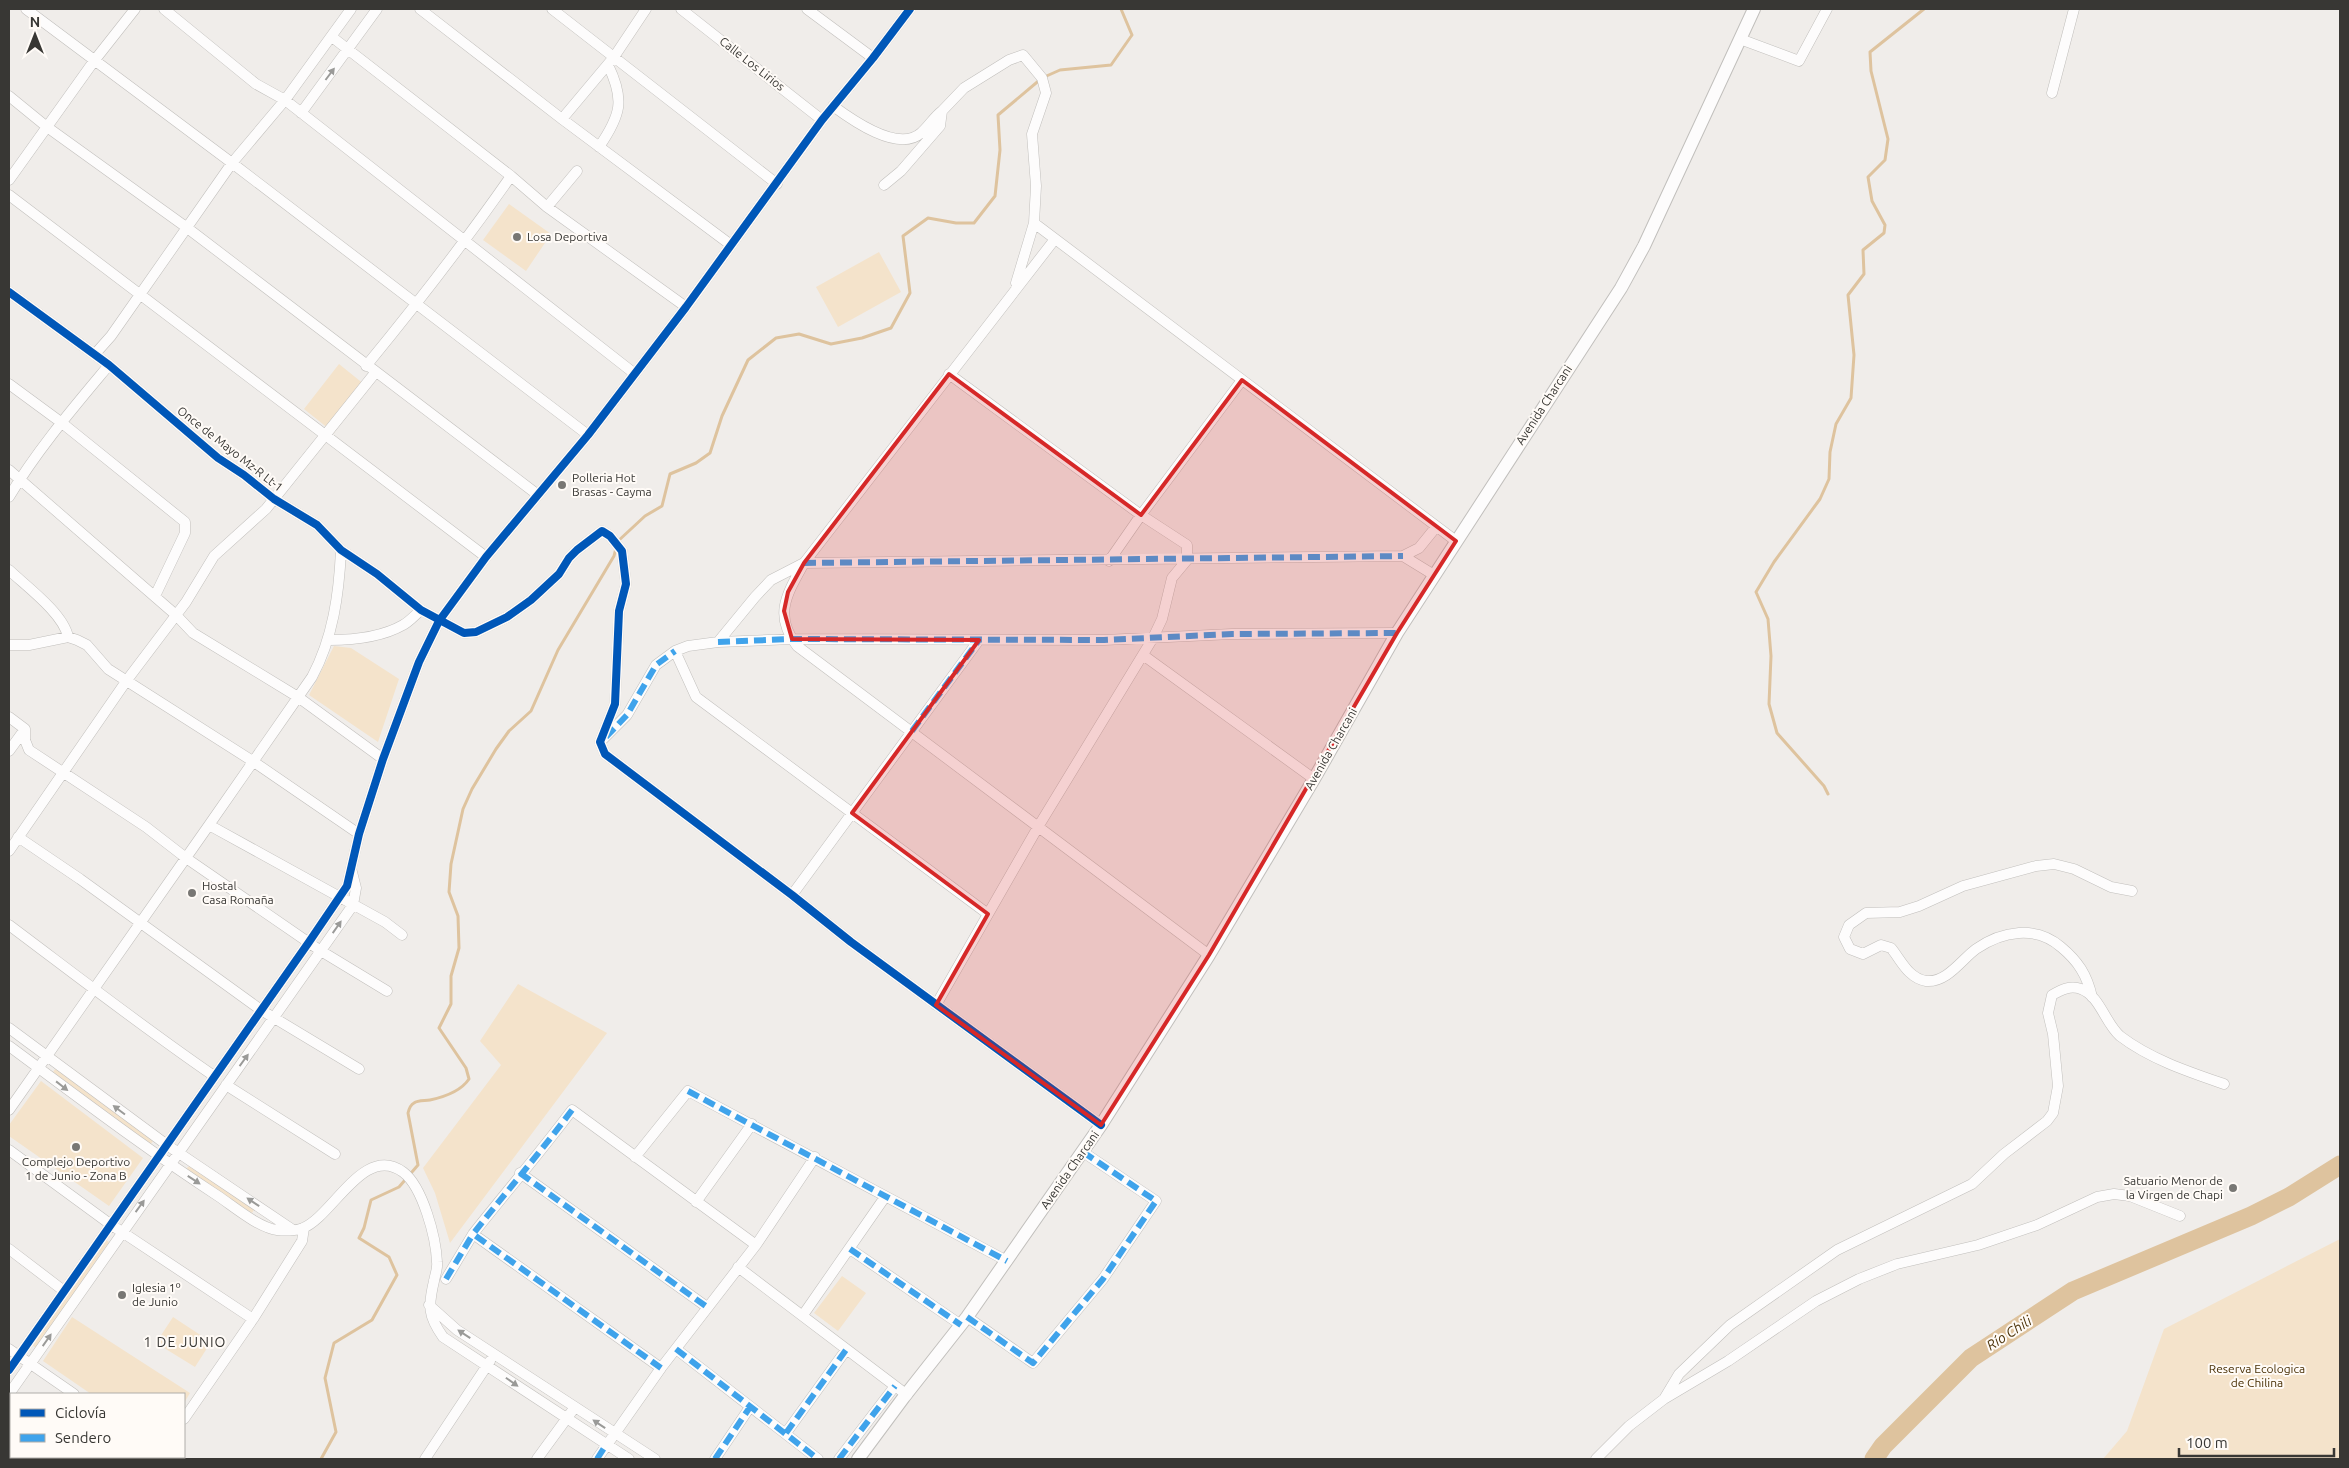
<svg xmlns="http://www.w3.org/2000/svg" width="2349" height="1468" viewBox="0 0 2349 1468" font-family="Ubuntu,sans-serif">
<rect width="100%" height="100%" fill="#f0edea"/>
<path fill="#f4e3cb" d="M509,204L551,234L526,271L483,240Z
M879,252L901,292L838,327L816,287Z
M339,364L365,385L334,433L304,409Z
M334,646L351,648L399,679L378,742L309,695Z
M518,984L607,1033L450,1243L435,1193L423,1168L501,1065L480,1041Z
M56,1068L153,1141L150,1145L53,1072Z
M41,1081L143,1158L109,1206L9,1136V1125Z
M189,1166L255,1208L252,1213L185,1170Z
M105,1239L109,1242L36,1348L32,1345Z
M2340,1239V1459H2103L2127,1431L2164,1329Z
M842,1276L866,1293L838,1331L814,1313Z
M72,1317L190,1393L184,1403V1394H91L43,1361Z
M173,1317L211,1342L195,1367L156,1343Z"/>
<g fill="none" stroke-linecap="round" stroke-linejoin="round">
<path stroke="#dec39e" stroke-width="3" d="M617,542L645,516L662,506L670,474L696,463L710,453L722,416L748,360L776,338L799,334L831,344L862,338L891,328L910,293L903,236L928,218L956,223H974L995,196L1000,150L998,115L1042,78L1060,70L1111,65L1132,35L1121,9
M1828,794L1824,786L1777,733L1769,704L1771,656L1768,619L1756,592L1774,562L1820,499L1829,479L1830,452L1836,424L1851,398L1854,355L1848,295L1864,274L1863,250L1884,233L1885,225L1872,201L1868,177L1885,160L1888,139L1871,71L1870,52L1924,9
M321,1459L336,1432L325,1378L334,1343L372,1320L397,1275L389,1257L359,1238L364,1228L371,1200L399,1187L418,1165L408,1113C409,1109 410,1105 414,1103C418,1100 425,1101 430,1100C444,1097 461,1091 469,1079L466,1068L439,1028L451,1004V976L459,948L458,916L449,892L451,864L463,809L472,789L496,749L509,731L531,711L558,650L614,556L616,548"/>
<path stroke="#dec39e" stroke-width="19" d="M1874,1459L1883,1446L1971,1358L2073,1291L2251,1216L2289,1197L2340,1165"/>
<defs>
<path id="minor" d="M26,9L232,163L588,435
M164,9L256,84L285,100L635,374
M420,9L562,119L731,245
M552,9L777,184
M681,9L822,120
M807,9L873,58
M332,37L511,176L547,207L686,307
M1740,39L1799,61L1827,9
M2052,93L2074,9
M9,96L47,127L186,227L538,495
M833,106C852,120 898,153 921,133C929,126 934,117 942,111
M301,113L377,9
M562,119L614,57L646,9
M599,147C621,115 625,100 608,65
M9,180L94,61L135,9
M884,185L901,171L940,126L942,111L964,88L1009,60L1023,55L1042,78L1046,93L1032,134L1036,186L1034,223L1016,283
M9,195L486,557
M547,207L577,171
M1034,223L1456,541
M1055,239L804,563C787,594 773,615 797,646L1209,955
M9,292L109,365L218,458L244,475L274,499L317,525L341,550L377,574L421,610L464,633L476,632L507,617L531,600L559,574L569,558L577,550L602,531L610,536L622,551L626,584L619,611L615,704L600,742L605,754L792,895L851,942L1101,1125
M95,354L111,336L232,163L285,100L351,9
M366,366C417,304 465,242 511,176
M9,384L62,423L185,522V533L155,596
M9,470L176,615L193,633L298,697L383,759
M9,497C37,450 74,407 109,365
M1403,556L1434,575
M1109,561L1141,515L1242,380
M9,570C26,586 64,614 68,637
M329,640C353,640 382,637 403,625C409,622 415,615 421,610
M718,642L755,597L771,580L804,563L1403,556L1419,548L1436,527
M9,645H29L68,637L77,640L87,645L108,669L254,762L359,834
M675,651L696,697L988,914
M1143,655L1314,779
M9,717L25,729
M25,729V740L29,750L146,827L186,858L321,951L387,991
M603,739L627,715L656,665L675,651L688,646L718,642L792,639L1104,640L1232,634L1397,633
M9,751L25,729
M209,825L312,677C333,638 339,594 341,550
M18,837L80,879L261,1010L359,1069
M9,851L127,680L186,602L214,556L266,509L375,373
M792,895L979,640
M9,925C77,976 144,1028 214,1076
M2092,997C2087,975 2078,961 2061,947C2036,925 2002,931 1976,949C1962,959 1947,983 1926,981C1908,978 1901,960 1891,948L1881,945L1863,954L1850,949L1844,937L1849,925L1866,913L1900,912L1919,906L1963,886L2036,866L2054,864L2074,869L2111,887L2132,891
M936,1005L1038,827L1153,638L1162,619L1172,578L1187,560V545L1141,515L949,374
M9,1028L167,1145L293,1230
M9,1046C78,1097 146,1149 218,1196C233,1206 259,1228 277,1230C284,1231 296,1231 303,1228C333,1216 364,1143 403,1172C423,1187 436,1238 437,1262C438,1268 435,1275 434,1281C428,1306 428,1316 443,1337L629,1459
M226,1085L335,1154
M9,1110L209,825L385,922L402,935
M9,1150L110,1224L253,1319
M635,1157L688,1091L1007,1261
M520,1173L707,1307
M696,1202L752,1124
M9,1249L64,1291
M850,1249L961,1325
M738,1267L907,1395
M446,1279L473,1234
M429,1305L457,1330L655,1459
M803,1315L885,1197
M967,1317L1033,1363L1103,1279L1156,1201L1083,1152
M9,1349L74,1394
M676,1349L818,1459
M661,1368L473,1234C506,1192 540,1153 572,1110L756,1245
M9,1370L309,942L347,886L359,834L383,759L419,662L439,621L486,557L588,435L686,307L822,120L873,58L910,9
M9,1394L353,905L356,888L352,872
M1664,1399L1679,1374L1730,1325L1837,1250L1972,1184L2004,1154L2047,1121L2053,1113L2058,1086L2053,1034L2048,1013L2052,995C2061,990 2070,985 2081,989C2100,996 2105,1023 2120,1036C2150,1059 2189,1072 2224,1084
M184,1419L253,1319L302,1241L304,1228
M786,1433L846,1350
M9,1447L11,1449
M22,1457L25,1459
M165,1457L169,1459
M156,1459L158,1457
M425,1459L490,1361
M537,1459L575,1407
M597,1459L661,1368L756,1245L815,1157
M715,1459L750,1407
M839,1459L895,1386
M1596,1459L1629,1426L1664,1399L1728,1361L1816,1301L1859,1279L1897,1264L1978,1245L2037,1225L2097,1197L2114,1194L2130,1196L2180,1216"/>
<path id="major" d="M858,1459L904,1397L967,1317L1101,1125L1209,955L1314,779L1397,633L1621,288L1644,246L1754,9"/>
</defs>
<use href="#minor" stroke="#c1bfbc" stroke-width="11"/>
<use href="#major" stroke="#c1bfbc" stroke-width="14"/>
<use href="#minor" stroke="#fdfcfc" stroke-width="10"/>
<use href="#major" stroke="#fdfcfc" stroke-width="12"/>
<path stroke="#3fa3eb" stroke-width="6" stroke-dasharray="12 6" stroke-linecap="butt" d="M804,563L1403,556
M718,642L792,639L1104,640L1232,634L1397,633
M912,731L979,640
M606,737L627,715L656,665L675,651
M688,1091L1007,1261
M572,1110C540,1153 506,1192 473,1234L661,1368
M520,1173L707,1307
M850,1249L961,1325
M446,1279L473,1234
M967,1317L1033,1363L1103,1279L1156,1201L1083,1152
M676,1349L818,1459
M786,1433L846,1350
M597,1459L606,1445
M715,1459L750,1407
M839,1459L895,1386"/>
<defs>
<path id="cycleway" d="M9,292L109,365L218,458L244,475L274,499L317,525L341,550L377,574L421,610L464,633L476,632L507,617L531,600L559,574L569,558L577,550L602,531L610,536L622,551L626,584L619,611L615,704L600,742L605,754L792,895L851,942L1101,1125
M9,1370L309,942L347,886L359,834L383,759L419,662L439,621L486,557L588,435L686,307L822,120L873,58L910,9"/>
</defs>
<use href="#cycleway" stroke="#fffbf7" stroke-width="11"/>
<use href="#cycleway" stroke="#0057b8" stroke-width="8"/>
</g>
<defs><path id="oneway-solid" d="M-6-.8H1V-3.2L6.5 0L1 3.2V.8H-6Z" transform="scale(1.25)"/></defs>
<g fill="#9a9a98">
<use href="#oneway-solid" transform="translate(330 74) rotate(-53)"/>
<use href="#oneway-solid" transform="translate(337 927) rotate(-55)"/>
<use href="#oneway-solid" transform="translate(244 1060) rotate(-54)"/>
<use href="#oneway-solid" transform="translate(62 1086) rotate(38)"/>
<use href="#oneway-solid" transform="translate(119 1110) rotate(-143)"/>
<use href="#oneway-solid" transform="translate(194 1180) rotate(33)"/>
<use href="#oneway-solid" transform="translate(253 1202) rotate(-146)"/>
<use href="#oneway-solid" transform="translate(140 1206) rotate(-54)"/>
<use href="#oneway-solid" transform="translate(464 1334) rotate(-147)"/>
<use href="#oneway-solid" transform="translate(47 1340) rotate(-55)"/>
<use href="#oneway-solid" transform="translate(512 1382) rotate(35)"/>
<use href="#oneway-solid" transform="translate(599 1424) rotate(-146)"/>
</g>
<path fill="#d62828" fill-opacity="0.2" stroke="#d62828" stroke-width="4" stroke-linejoin="round" d="M949,374L1141,515L1242,380L1456,541L1397,633L1209,955L1101,1125L936,1005L988,914L852,813L979,640L792,639L784,611L788,592L804,563Z"/>
<g fill="#787774" stroke="#fffbf7" stroke-width="2">
<circle cx="517" cy="237" r="5"/>
<circle cx="562" cy="485" r="5"/>
<circle cx="192" cy="893" r="5"/>
<circle cx="76" cy="1147" r="5"/>
<circle cx="2233" cy="1188" r="5"/>
<circle cx="122" cy="1295" r="5"/>
</g>
<g text-anchor="middle" stroke-width="4" stroke-linejoin="round" paint-order="stroke">
<g font-size="12" fill="#383734" stroke="#fffbf7">
<text transform="translate(752 64) rotate(38)" y="4">Calle Los Lirios</text>
<text transform="translate(1544 405) rotate(-57)" y="4">Avenida Charcani</text>
<text transform="translate(230 449) rotate(38)" y="4">Once de Mayo Mz-R Lt-1</text>
<text transform="translate(1331 749) rotate(-60)" y="4">Avenida Charcani</text>
<text transform="translate(1070 1170) rotate(-55)" y="4">Avenida Charcani</text>
</g>
<g font-size="12" fill="#383734" stroke="#fffbf7" text-anchor="start">
<text x="527" y="241">Losa Deportiva</text>
<text x="572" y="482">Polleria Hot<tspan x="572" dy="14">Brasas - Cayma</tspan></text>
<text x="202" y="890">Hostal<tspan x="202" dy="14">Casa Romaña</tspan></text>
<text x="76" y="1166" text-anchor="middle">Complejo Deportivo<tspan x="76" dy="14">1 de Junio - Zona B</tspan></text>
<text x="2223" y="1185" text-anchor="end">Satuario Menor de<tspan x="2223" dy="14">la Virgen de Chapi</tspan></text>
<text x="132" y="1292">Iglesia 1º<tspan x="132" dy="14">de Junio</tspan></text>
</g>
<g font-size="12" fill="#493005" stroke="#fffbf7">
<text x="2257" y="1373">Reserva Ecologica<tspan x="2257" dy="14">de Chilina</tspan></text>
</g>
<g font-size="14" font-style="italic" fill="#4d340a" stroke="#fffbf7">
<text transform="translate(2009 1333) rotate(-33)" y="5">Río Chili</text>
</g>
<g font-size="14" letter-spacing="1" fill="#383734" stroke="#fffbf7">
<text x="185" y="1347">1 DE JUNIO</text>
</g>
</g>
<rect width="2349" height="1468" fill="none" stroke="#383734" stroke-width="20"/>
<rect x="10" y="1393" width="175" height="65" fill="#fffbf7" stroke="#afada9"/>
<rect x="20" y="1409" width="25" height="8" fill="#0057b8" stroke="#afada9"/>
<text x="55" y="1418" font-size="15" fill="#383734">Ciclovía</text>
<rect x="20" y="1434" width="25" height="8" fill="#3fa3eb" stroke="#afada9"/>
<text x="55" y="1443" font-size="15" fill="#383734">Sendero</text>
<g transform="translate(35 35)" stroke="#fffbf7" stroke-width="4" paint-order="stroke">
<path d="M0-4L9 19L0 12L-9 19Z" fill="#383734"/>
<text y="-8" font-size="14" font-weight="bold" text-anchor="middle" fill="#383734">N</text>
</g>
<path d="M2179 1448v8h155v-8" fill="none" stroke="#383734" stroke-width="2.5"/>
<text x="2186" y="1448" font-size="15" fill="#383734" stroke="#fffbf7" stroke-width="4" paint-order="stroke">100 m</text>
</svg>
